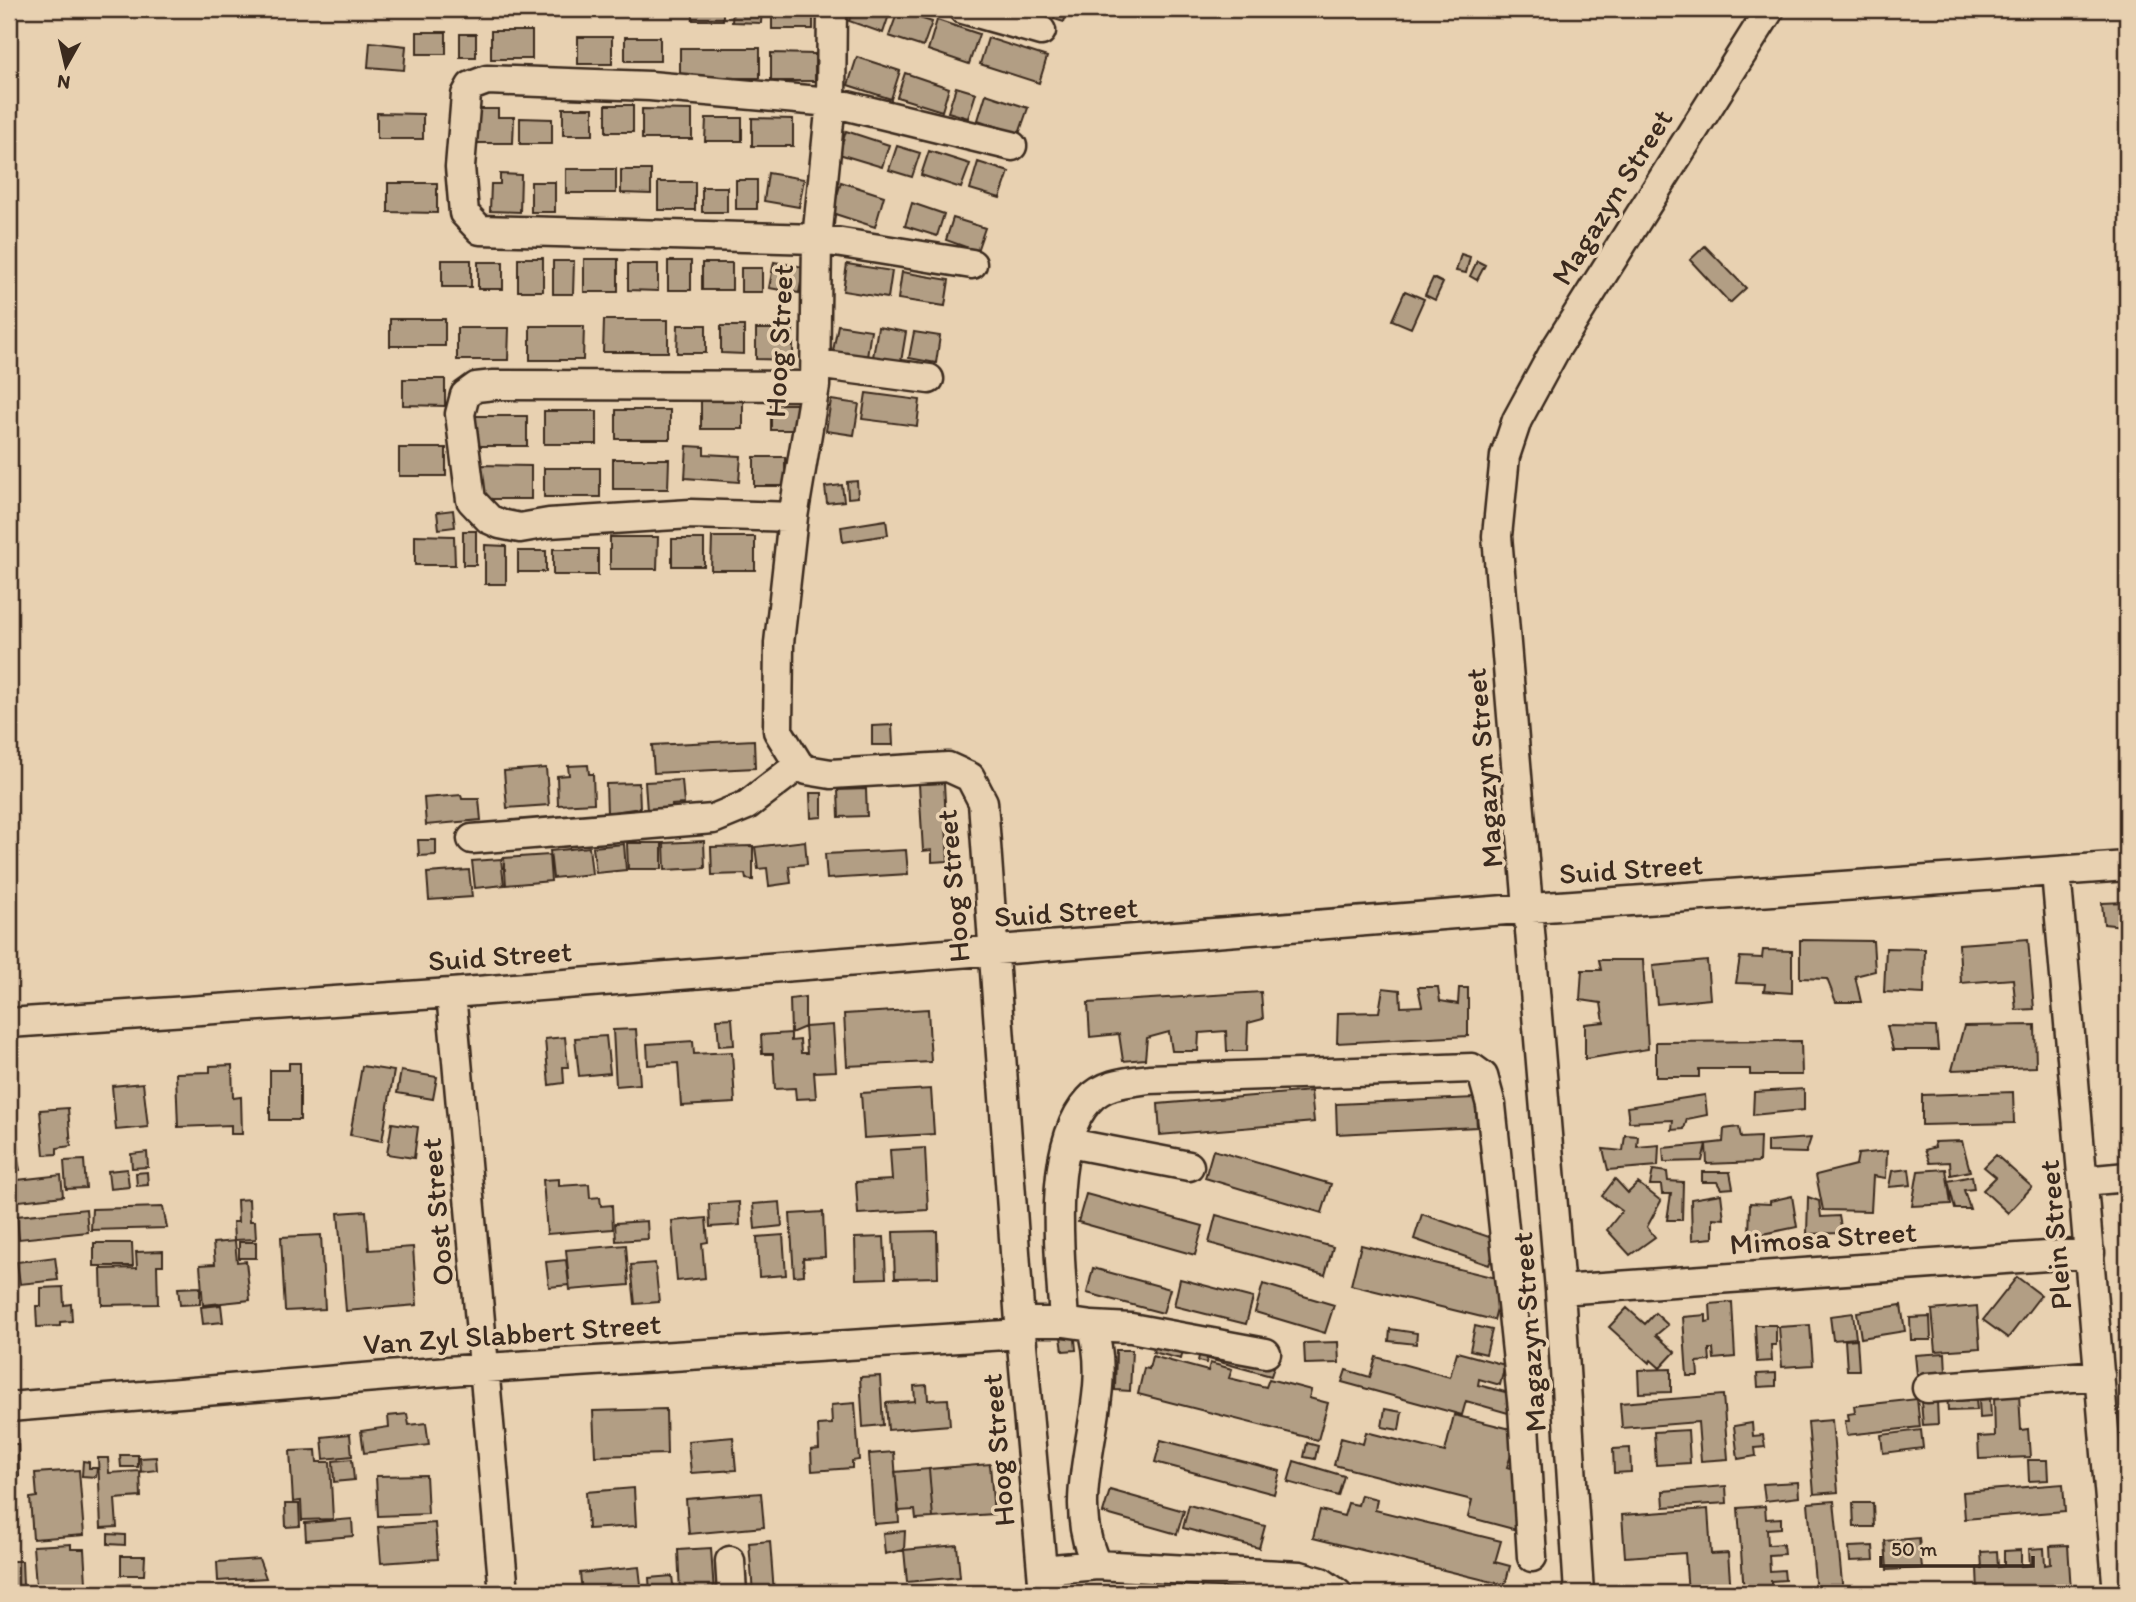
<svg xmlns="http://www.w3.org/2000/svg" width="2136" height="1602" viewBox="0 0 2136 1602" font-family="Itim,sans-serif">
<rect width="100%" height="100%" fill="#e8d1b1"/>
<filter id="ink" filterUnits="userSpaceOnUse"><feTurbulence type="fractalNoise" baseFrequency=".0143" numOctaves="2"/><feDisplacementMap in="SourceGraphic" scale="14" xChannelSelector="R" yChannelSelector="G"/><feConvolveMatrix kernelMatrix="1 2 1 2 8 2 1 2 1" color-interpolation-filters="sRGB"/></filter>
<g filter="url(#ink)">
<path fill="#b29e84" stroke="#3b2a1e" stroke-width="2" d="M693,9H723V20H693Z
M733,9H762L761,23L732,22Z
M772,9H813V29H772Z
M853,9L890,12L883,33L849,21Z
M1022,9H1068L1064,22Z
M898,11L932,22L923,47L889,36Z
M937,20L979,34L969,64L928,50Z
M491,31H532V59H491Z
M417,32H446V54H417Z
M460,34H476V57H460Z
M578,37H612V64H578Z
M625,37H660V61H625Z
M988,38L1047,57L1039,83L980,64Z
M370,42L406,46L404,70L368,67Z
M680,48H760V78H680Z
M771,53L815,54V81H771Z
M857,57L900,71L891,99L848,85Z
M905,73L949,88L942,111L897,97Z
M956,87L976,93L968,118L948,112Z
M986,94L1028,108L1019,134L978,120Z
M606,105H633V132H606Z
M563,108H593V135H563Z
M477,109H498V117H514L513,143H477Z
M642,109L692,110V139H642Z
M377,113L423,114V139H377Z
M520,118L552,119V144H520Z
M706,118H742V141H705Z
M752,118L793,119V146H752Z
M846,131L889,145L882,167L839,154Z
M897,146L920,153L912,177L889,170Z
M929,151L970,164L961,188L921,175Z
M978,162L1009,172L1000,198L970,189Z
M566,169H616V193H566Z
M621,170H651V194L621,193Z
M768,173L804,179L799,207L764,201Z
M500,174L521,175L520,212L490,211L491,184H500Z
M736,180H757V209H736Z
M531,182H555V212H531Z
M658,182H695V210H658Z
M841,182L884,196L875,227L832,213Z
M388,183H437V213L388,212Z
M702,187H727V212H702Z
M912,203L944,214L937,236L905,226Z
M953,218L985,228L977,251L946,240Z
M1705,246L1746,288L1730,303L1690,260Z
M1461,254L1470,257L1466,273L1456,271Z
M518,258H543V291H518Z
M584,259H618V292H584Z
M442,260H471V287H442Z
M553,261H574L573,294H553Z
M668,261H691V290H668Z
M1477,261L1485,265L1477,280L1470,276Z
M478,262H503V289H478Z
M774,262L804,267L799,293L769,288Z
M702,263H732V290H702Z
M628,264H658V291L628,290Z
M847,264L892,271L888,298L843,291Z
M741,268H762V292H741Z
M902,272L949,280L945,306L898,299Z
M1433,278L1443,283L1435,300L1425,295Z
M1405,291L1424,299L1411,328L1392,320Z
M390,319H445V346H390Z
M604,320H668V352H603Z
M678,325H706V353H677Z
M838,325L871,330L867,357L833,351Z
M530,326H584L583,360H530Z
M721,326H744V354L721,353Z
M878,327L906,332L901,362L873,357Z
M457,328H509L508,360H457Z
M756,329H793V360L756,359Z
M914,332L940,336L936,363L909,358Z
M403,379H445V406L403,405Z
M866,393L920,400L917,426L862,419Z
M701,395H743V429H701Z
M831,400L859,404L854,435L826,431Z
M771,404H796V430H771Z
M616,410H670V439H616Z
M544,411H597V444H544Z
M471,416H527V446H471Z
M687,446L704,447V454L741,456L739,482L685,478Z
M399,448H446V476H399Z
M754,457H785V486H754Z
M613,459H669L668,489H613Z
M479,465L531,466V499H479Z
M544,468H600V497H544Z
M857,481L858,497L848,498L847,482Z
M842,485L844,501L827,503L825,487Z
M453,510L455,527L439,529L437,512Z
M886,520L888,535L843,542L841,527Z
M463,531H476V565H463Z
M415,535L454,536L455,565H415Z
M610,537H658L657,569H610Z
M712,537H755V570H711Z
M672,539H704V566H672Z
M485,545L506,546V584H485Z
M553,549H598V575H553Z
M518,551H546V572H518Z
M892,725L893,745H872V726Z
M754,740L755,768L654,773L652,745Z
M588,765L589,774H593L594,803L558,805L557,776L569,775L568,766Z
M546,768L549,805L507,808L504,771Z
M682,780L684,804L672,805L673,810L647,811L645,782Z
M639,783L640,808L607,813L606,784Z
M944,783L948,861L932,862V850L923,851L919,784Z
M866,789L867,816L839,817L838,790Z
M810,793H822V817L811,818Z
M461,795L462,799H479L481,820L426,825L424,798Z
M418,840H436V855L419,856Z
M704,841L705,868L665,870L664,843Z
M805,841L807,864L789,866L791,883L769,886L767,868L758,869L755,847Z
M627,843H662V869H628Z
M624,844L626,870L596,873L593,847Z
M753,846V880L746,879L745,874L712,875L711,847Z
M589,847L592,874L553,878L550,851Z
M906,850L908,874L827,879L825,854Z
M549,855L551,881L506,885L504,858Z
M501,859L504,885L475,888L472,861Z
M469,870L472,897L429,900L427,873Z
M2125,902L2123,926L2104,924L2102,903Z
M2028,939L2034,1009L2016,1010L2013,979L1961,983L1959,944Z
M1800,940L1873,941L1875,971L1855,976L1861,1002H1836L1827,979L1800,978Z
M1886,948L1925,949L1924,994L1884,992Z
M1763,950L1792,951V993L1764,991L1765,984L1736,983L1740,957L1762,958Z
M1599,960H1643L1648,1049L1585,1059V1024L1604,1022L1601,1003L1580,1000L1582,970H1601Z
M1707,961L1710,999L1657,1004L1653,966Z
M1418,987H1438L1440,1001L1458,1004L1459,988H1468V1036L1337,1043L1338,1013L1379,1012L1383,988L1400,990L1401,1007L1422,1006Z
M1261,992L1263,1019L1248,1023L1247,1051H1227L1226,1031L1199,1033L1198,1051H1172L1169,1032L1147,1038L1145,1059L1123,1061L1119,1034L1090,1037L1088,1003Z
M805,997V1027L791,1033L790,999Z
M928,1009L931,1062L847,1066L844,1014Z
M732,1018L734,1045L719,1046L717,1019Z
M833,1025L836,1071L814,1072L816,1098L796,1099L795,1088L775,1089L773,1054H762L761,1035L791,1033V1041L800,1040L801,1053H807L805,1027Z
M2035,1025L2036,1067L1952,1070L1964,1026Z
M1887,1026L1936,1027L1938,1050H1893Z
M636,1029L640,1084L616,1086L613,1030Z
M606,1036L610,1073L579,1076L575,1038Z
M565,1037L568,1067H563L564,1083L549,1085L545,1039Z
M693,1041L694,1054L732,1052L735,1103L681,1106L678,1063L648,1065L647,1044Z
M1801,1041L1802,1075H1750V1069H1699V1077H1656V1042Z
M289,1063H300V1120H270V1070H289Z
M232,1065L233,1098L241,1097L242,1134H231V1125L178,1127L176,1073L210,1072V1066Z
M362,1066L394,1071L382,1141L350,1135Z
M401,1071L437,1077L433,1099L397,1093Z
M143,1083L148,1127L116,1130L112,1086Z
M931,1089L934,1134L864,1138L861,1093Z
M1804,1089V1110L1753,1115L1754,1092Z
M1311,1091L1314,1122L1160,1135L1158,1104Z
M2013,1092L2014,1123L1922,1125V1095Z
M1705,1095L1707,1115L1687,1119L1684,1129L1672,1130L1673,1120L1629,1122L1627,1107Z
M1475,1098L1477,1127L1337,1134L1336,1104Z
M68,1108L71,1146L57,1148V1154L44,1155L40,1110Z
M17,1119V1132H9V1120Z
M392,1123L418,1127L414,1158L387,1154Z
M1739,1127L1741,1138L1760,1137L1759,1162L1707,1164L1706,1144L1723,1142L1724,1129Z
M17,1135L19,1152L9,1153V1136Z
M1625,1135L1638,1136L1637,1147L1659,1145L1658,1166L1608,1170L1603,1149L1623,1151Z
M1811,1138L1806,1153L1767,1152V1141Z
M1962,1141L1970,1171L1951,1175L1950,1162L1930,1163L1925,1150L1935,1147L1934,1142Z
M1706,1144L1702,1161L1664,1162L1663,1148Z
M925,1148L928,1210L858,1214L856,1182L892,1180L890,1150Z
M1213,1150L1331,1184L1322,1213L1205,1178Z
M1887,1151L1886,1178L1873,1176L1871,1211L1823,1210L1816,1175L1856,1165L1858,1154Z
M147,1152L148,1167L132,1168L131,1154Z
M1996,1155L2032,1187L2008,1213L1983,1190L1996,1177L1984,1167Z
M17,1156L20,1170L9,1172V1157Z
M84,1160L86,1188L66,1189L64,1161Z
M127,1169L129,1187L110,1189L108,1171Z
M1909,1169L1911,1185L1889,1187L1892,1171Z
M1946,1169L1951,1204L1912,1206L1918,1171Z
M1653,1170L1667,1172L1668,1181L1683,1182L1682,1220H1667L1671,1194H1662L1661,1185H1650Z
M147,1172L148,1185L137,1186L136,1173Z
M1702,1172H1730L1733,1188L1721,1189L1717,1182H1702Z
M61,1175L63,1196L11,1202L9,1181Z
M1972,1176L1974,1189L1964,1190L1970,1209H1955L1948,1181Z
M559,1179V1186L589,1184L590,1198L600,1197L601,1206L612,1205L613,1229L547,1234L543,1180Z
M1615,1179L1628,1193L1638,1183L1661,1201L1647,1227L1655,1237L1630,1255L1607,1230L1622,1211L1602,1196Z
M1086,1194L1203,1226L1195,1255L1078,1222Z
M1721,1194L1724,1219L1713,1218V1238L1692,1240L1691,1199Z
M1792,1196L1797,1227L1749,1237L1750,1203L1770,1204V1201Z
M1808,1197L1819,1201L1821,1217L1839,1216L1842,1233L1807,1234Z
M249,1199L250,1221H255L256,1239L234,1240L233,1222H238L237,1200Z
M739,1202L740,1225L710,1227L709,1204Z
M780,1202L782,1226L755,1229L753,1204Z
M163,1207L167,1228L91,1230L92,1209Z
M86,1209L88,1232L19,1239L17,1216Z
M366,1211L369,1250L413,1247L417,1305L346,1311L338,1213Z
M823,1212L825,1257L803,1258L804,1275L794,1276L790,1214Z
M1422,1214L1498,1240L1489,1265L1414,1239Z
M1216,1215L1333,1247L1325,1275L1209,1243Z
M706,1218L708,1242L702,1243L705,1278L677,1281L672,1221Z
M647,1221L648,1239L616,1241L615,1223Z
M937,1231L938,1277L895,1278L893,1232Z
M321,1235L325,1309L285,1311L281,1237Z
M783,1235L786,1275L759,1277L757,1237Z
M884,1237L886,1278L856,1279L855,1238Z
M235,1241L237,1262L246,1261L250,1300L203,1305L200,1265L215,1264L213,1243Z
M239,1242H256V1258H239Z
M94,1243H132L133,1266H94Z
M626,1245L629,1285L570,1290L566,1250Z
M1361,1245L1504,1280L1494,1320L1351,1285Z
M163,1251V1265H157L158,1304L102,1305L101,1269L137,1268L136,1252Z
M55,1257L58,1280L20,1284L17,1262Z
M566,1260L569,1285L549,1287L546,1262Z
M655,1263L659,1302L635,1304L631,1265Z
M1093,1268L1170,1289L1163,1313L1087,1293Z
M2017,1277L2041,1295L2008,1338L1983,1320Z
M12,1278V1295H9V1279Z
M1180,1279L1253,1298L1246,1324L1174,1306Z
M1263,1284L1334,1305L1325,1333L1255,1312Z
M63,1287L64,1305L71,1304L72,1321L60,1322V1326L37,1327L36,1306H41V1288Z
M200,1287V1304L180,1305L178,1288Z
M1732,1302L1735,1357L1714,1359L1713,1349H1709L1710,1361L1697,1362L1698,1376H1687L1683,1317L1706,1315V1322L1711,1321L1710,1304Z
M221,1305L223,1322L203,1324L201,1307Z
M1901,1305L1905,1331L1861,1338L1857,1312Z
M1977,1306L1980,1348L1936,1351L1932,1310Z
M1627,1308L1645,1324L1655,1313L1668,1325L1656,1335L1675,1352L1660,1368L1651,1360L1649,1363L1609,1327Z
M1853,1313L1856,1338L1833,1340L1830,1316Z
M1930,1317L1931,1340H1911L1910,1318Z
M1755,1325H1776V1345H1771L1772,1361L1757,1362Z
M1810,1325L1813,1365L1782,1367L1779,1327Z
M1475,1326L1492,1330L1486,1354L1470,1350Z
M1074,1329L1076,1350L1063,1351L1060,1330Z
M1390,1329L1417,1333L1416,1344L1389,1341Z
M1857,1339L1859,1370H1847L1845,1340Z
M1156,1340L1184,1347L1181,1359L1153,1352Z
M1338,1342L1339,1363L1305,1364L1304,1343Z
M1213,1346L1275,1364L1271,1376L1209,1359Z
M1201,1347L1209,1349L1206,1363L1198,1361Z
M1116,1350H1132L1130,1391L1115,1390Z
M1457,1352L1505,1365L1500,1385L1479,1379L1478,1385L1513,1394L1508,1413L1466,1401L1462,1415L1342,1382L1346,1370L1370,1377L1376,1357L1450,1377Z
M1945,1353L1946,1373L1917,1375L1915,1355Z
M1152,1356L1208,1371L1210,1363L1232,1369L1229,1378L1266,1387L1269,1379L1311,1390L1309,1398L1328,1403L1318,1440L1138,1394L1144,1368L1149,1369Z
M1671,1369V1392L1639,1393L1638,1370Z
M1776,1373V1386L1758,1387L1757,1374Z
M880,1376L883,1425L863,1427L860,1377Z
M927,1385L928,1400L948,1399L950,1425L888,1430L886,1403L915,1401L914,1386Z
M1975,1390L1977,1410L1948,1411L1947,1391Z
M2019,1394L2021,1430L2028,1429L2030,1457L1979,1459L1978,1437L1995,1436L1994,1397Z
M1723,1395L1728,1459L1701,1461L1698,1422L1622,1428L1620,1403Z
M1917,1399L1920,1427L1847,1435L1845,1421H1849L1848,1414L1855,1413L1854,1406Z
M1990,1399L1991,1417L1980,1418L1979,1400Z
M1937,1400L1938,1424L1923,1425L1921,1401Z
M855,1403L859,1460L852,1461V1468L812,1471L811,1450L819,1449L818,1425L832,1424L831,1405Z
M666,1409L667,1454L595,1456L593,1411Z
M1385,1409L1402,1412L1399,1430L1382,1427Z
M407,1414L409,1425L426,1423L429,1445L364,1453L361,1431L389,1427L388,1416Z
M1454,1415L1519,1431L1507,1467L1520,1471L1514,1511L1521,1513L1517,1530L1468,1517L1472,1500L1334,1465L1341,1438L1363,1444L1366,1432L1445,1452Z
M1832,1420L1838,1492L1814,1494L1808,1422Z
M1752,1423L1753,1436L1763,1435L1765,1447L1755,1448L1756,1456L1738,1459L1734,1426Z
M1688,1430L1690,1463L1656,1465L1654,1432Z
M1921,1430L1923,1448L1883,1453L1881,1435Z
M350,1434L352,1456L324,1459L322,1437Z
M733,1437L736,1470L691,1473L688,1441Z
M1161,1440L1280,1471L1274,1494L1155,1462Z
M1307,1443L1318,1446L1315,1459L1304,1457Z
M9,1444H18L19,1476H9Z
M1630,1448L1631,1472L1614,1473L1613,1449Z
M316,1450L317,1462H330L333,1519L302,1520L301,1501L293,1502L290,1451Z
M894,1452L899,1522L874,1524L869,1454Z
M120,1455H138V1467H121Z
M156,1457L157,1470L141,1472L140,1458Z
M98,1458H108L109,1473L140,1471L141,1497L115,1499L117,1527L101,1528Z
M352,1459L354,1480L334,1482L333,1461Z
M2028,1460H2047L2048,1480L2029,1481Z
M83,1461L89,1462V1468H97L96,1477L82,1476Z
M1294,1461L1344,1476L1338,1496L1288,1482Z
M990,1464L994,1514L933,1518L929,1469Z
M929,1469L933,1518L916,1519L915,1510L899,1511L895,1472Z
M79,1470L84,1535L33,1539L30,1498L37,1497L35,1473Z
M426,1475L428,1514L378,1516L376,1476Z
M1798,1482L1799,1497L1765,1501L1763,1484Z
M2063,1484L2065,1511L1965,1519L1963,1492Z
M1726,1486L1727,1503L1664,1507L1663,1491Z
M634,1488L636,1526L588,1529L586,1492Z
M1110,1490L1184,1511L1177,1534L1103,1513Z
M761,1493L764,1527L689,1534L686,1499Z
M1361,1495L1377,1499L1375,1510L1501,1541L1495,1562L1510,1566L1505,1585L1313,1538L1320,1510L1344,1516L1348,1503L1358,1505Z
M1834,1501L1843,1593H1816L1808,1503Z
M1853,1503H1873L1874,1527H1854Z
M285,1504H299L300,1526L286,1527Z
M1189,1505L1265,1526L1259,1548L1183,1528Z
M1765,1506L1766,1519L1781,1518V1528L1767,1529L1768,1545L1783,1544L1784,1554L1769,1555L1770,1571L1784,1570L1785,1580L1771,1581V1593H1744L1738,1508Z
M1708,1509L1711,1554L1728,1553L1731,1593H1688L1685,1553L1625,1557L1622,1515Z
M352,1519L353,1536L306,1540L305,1523Z
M435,1523L438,1559L381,1563L378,1527Z
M905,1531L904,1550L885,1554L883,1533Z
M108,1534L125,1535V1545L108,1544Z
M1919,1538L1922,1568L1887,1570L1885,1541Z
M770,1541L774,1593H753L749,1543Z
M71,1544V1549H84L86,1583L36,1586L33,1546Z
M957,1545L960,1577L907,1582L904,1550Z
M2068,1545L2071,1591L1978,1593L1977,1568H1982L1981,1552L1997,1551L1998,1567L2004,1566V1551L2021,1550V1566L2030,1565L2029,1549L2044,1548L2045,1565L2051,1564L2050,1546Z
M1873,1546L1874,1560L1850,1561L1849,1547Z
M711,1548L714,1593H680L678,1550Z
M121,1556H145L144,1575H121Z
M259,1559L266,1578L218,1581L217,1562Z
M9,1561H22L23,1586L9,1587Z
M639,1567L642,1593H582L580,1573Z
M672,1576L674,1593H650L649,1578Z
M1274,1579L1290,1583L1287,1593H1269Z
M1203,1581L1223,1587L1221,1593H1200Z
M133,1584V1592L102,1593V1586Z
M99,1586V1593H89V1587Z
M1138,1586L1158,1590L1157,1593H1136Z
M1897,1586L1898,1593H1878V1587Z
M1412,1588L1413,1593H1387V1589Z"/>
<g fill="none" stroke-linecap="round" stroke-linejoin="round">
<defs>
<path id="minor" d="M832,9L831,102L817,239L815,386L793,517L779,643L778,731L799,765L807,770L831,774L948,767L970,777L983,802L1020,1322L1044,1593
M963,9L1041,31
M972,264L817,239L480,230L464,213L460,167L466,95L471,86L487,80L650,86L831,102L1012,146
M816,364L929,379
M793,517L691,514L549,523L520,528L500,524L489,519L471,500L460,414L465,395L476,387L494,385L815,386
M472,839L713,819L747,805L799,765
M2056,872L2118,1593
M451,993L504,1593
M9,1023L451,993L1531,908L2127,866
M1069,1143L1189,1166
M2084,1181L2127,1177
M1560,1290L2090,1253
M1020,1322H1064L1092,1326C1118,1403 1057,1490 1097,1565L1042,1570
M1064,1322C1061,1262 1045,1147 1089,1100C1104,1083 1128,1082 1149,1079L1472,1068L1483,1076L1491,1105L1523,1409L1532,1557
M1092,1326L1131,1328L1266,1353
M1927,1388L2100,1375
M9,1407L485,1368L1021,1334
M730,1561L732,1593
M1097,1565L1300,1576L1321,1582L1337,1593
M1579,1593L1560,1290L1497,536L1505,456L1517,420L1555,350L1770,9"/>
</defs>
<use href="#minor" stroke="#3b2a1e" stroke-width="33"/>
<use href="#minor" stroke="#e8d1b1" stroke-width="28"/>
</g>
</g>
<g text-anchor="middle" stroke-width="7" stroke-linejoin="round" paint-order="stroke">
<g font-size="30" fill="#3b2a1e" stroke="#e8d1b1">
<text transform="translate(1612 197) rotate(-58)" y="10">Magazyn Street</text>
<text transform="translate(779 341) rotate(-87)" y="10">Hoog Street</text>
<text transform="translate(1484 768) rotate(-95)" y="10">Magazyn Street</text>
<text transform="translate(1631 869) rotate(-4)" y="10">Suid Street</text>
<text transform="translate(953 886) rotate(-95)" y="10">Hoog Street</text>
<text transform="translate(1066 912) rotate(-4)" y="10">Suid Street</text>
<text transform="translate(500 956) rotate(-4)" y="10">Suid Street</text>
<text transform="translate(437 1212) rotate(-95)" y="10">Oost Street</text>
<text transform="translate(2055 1235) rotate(-95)" y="10">Plein Street</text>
<text transform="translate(1823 1238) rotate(-4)" y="10">Mimosa Street</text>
<text transform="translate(1529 1332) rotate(-94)" y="10">Magazyn Street</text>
<text transform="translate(512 1334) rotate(-4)" y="10">Van Zyl Slabbert Street</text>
<text transform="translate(998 1450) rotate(-95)" y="10">Hoog Street</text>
</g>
</g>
<rect width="2136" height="1602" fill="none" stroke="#e8d1b1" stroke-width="35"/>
<rect x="18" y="18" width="2101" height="1567" fill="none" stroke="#3b2a1e" stroke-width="2.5" filter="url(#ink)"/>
<g transform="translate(66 66) rotate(188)" stroke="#e8d1b1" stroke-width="5" paint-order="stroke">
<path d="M0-5L12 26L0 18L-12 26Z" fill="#3b2a1e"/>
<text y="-10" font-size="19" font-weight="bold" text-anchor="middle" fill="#3b2a1e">N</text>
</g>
<path d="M1881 1556v10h152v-10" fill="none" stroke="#3b2a1e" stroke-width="3.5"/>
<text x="1891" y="1556" font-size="21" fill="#3b2a1e" stroke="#e8d1b1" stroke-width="5" paint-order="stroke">50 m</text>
</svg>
